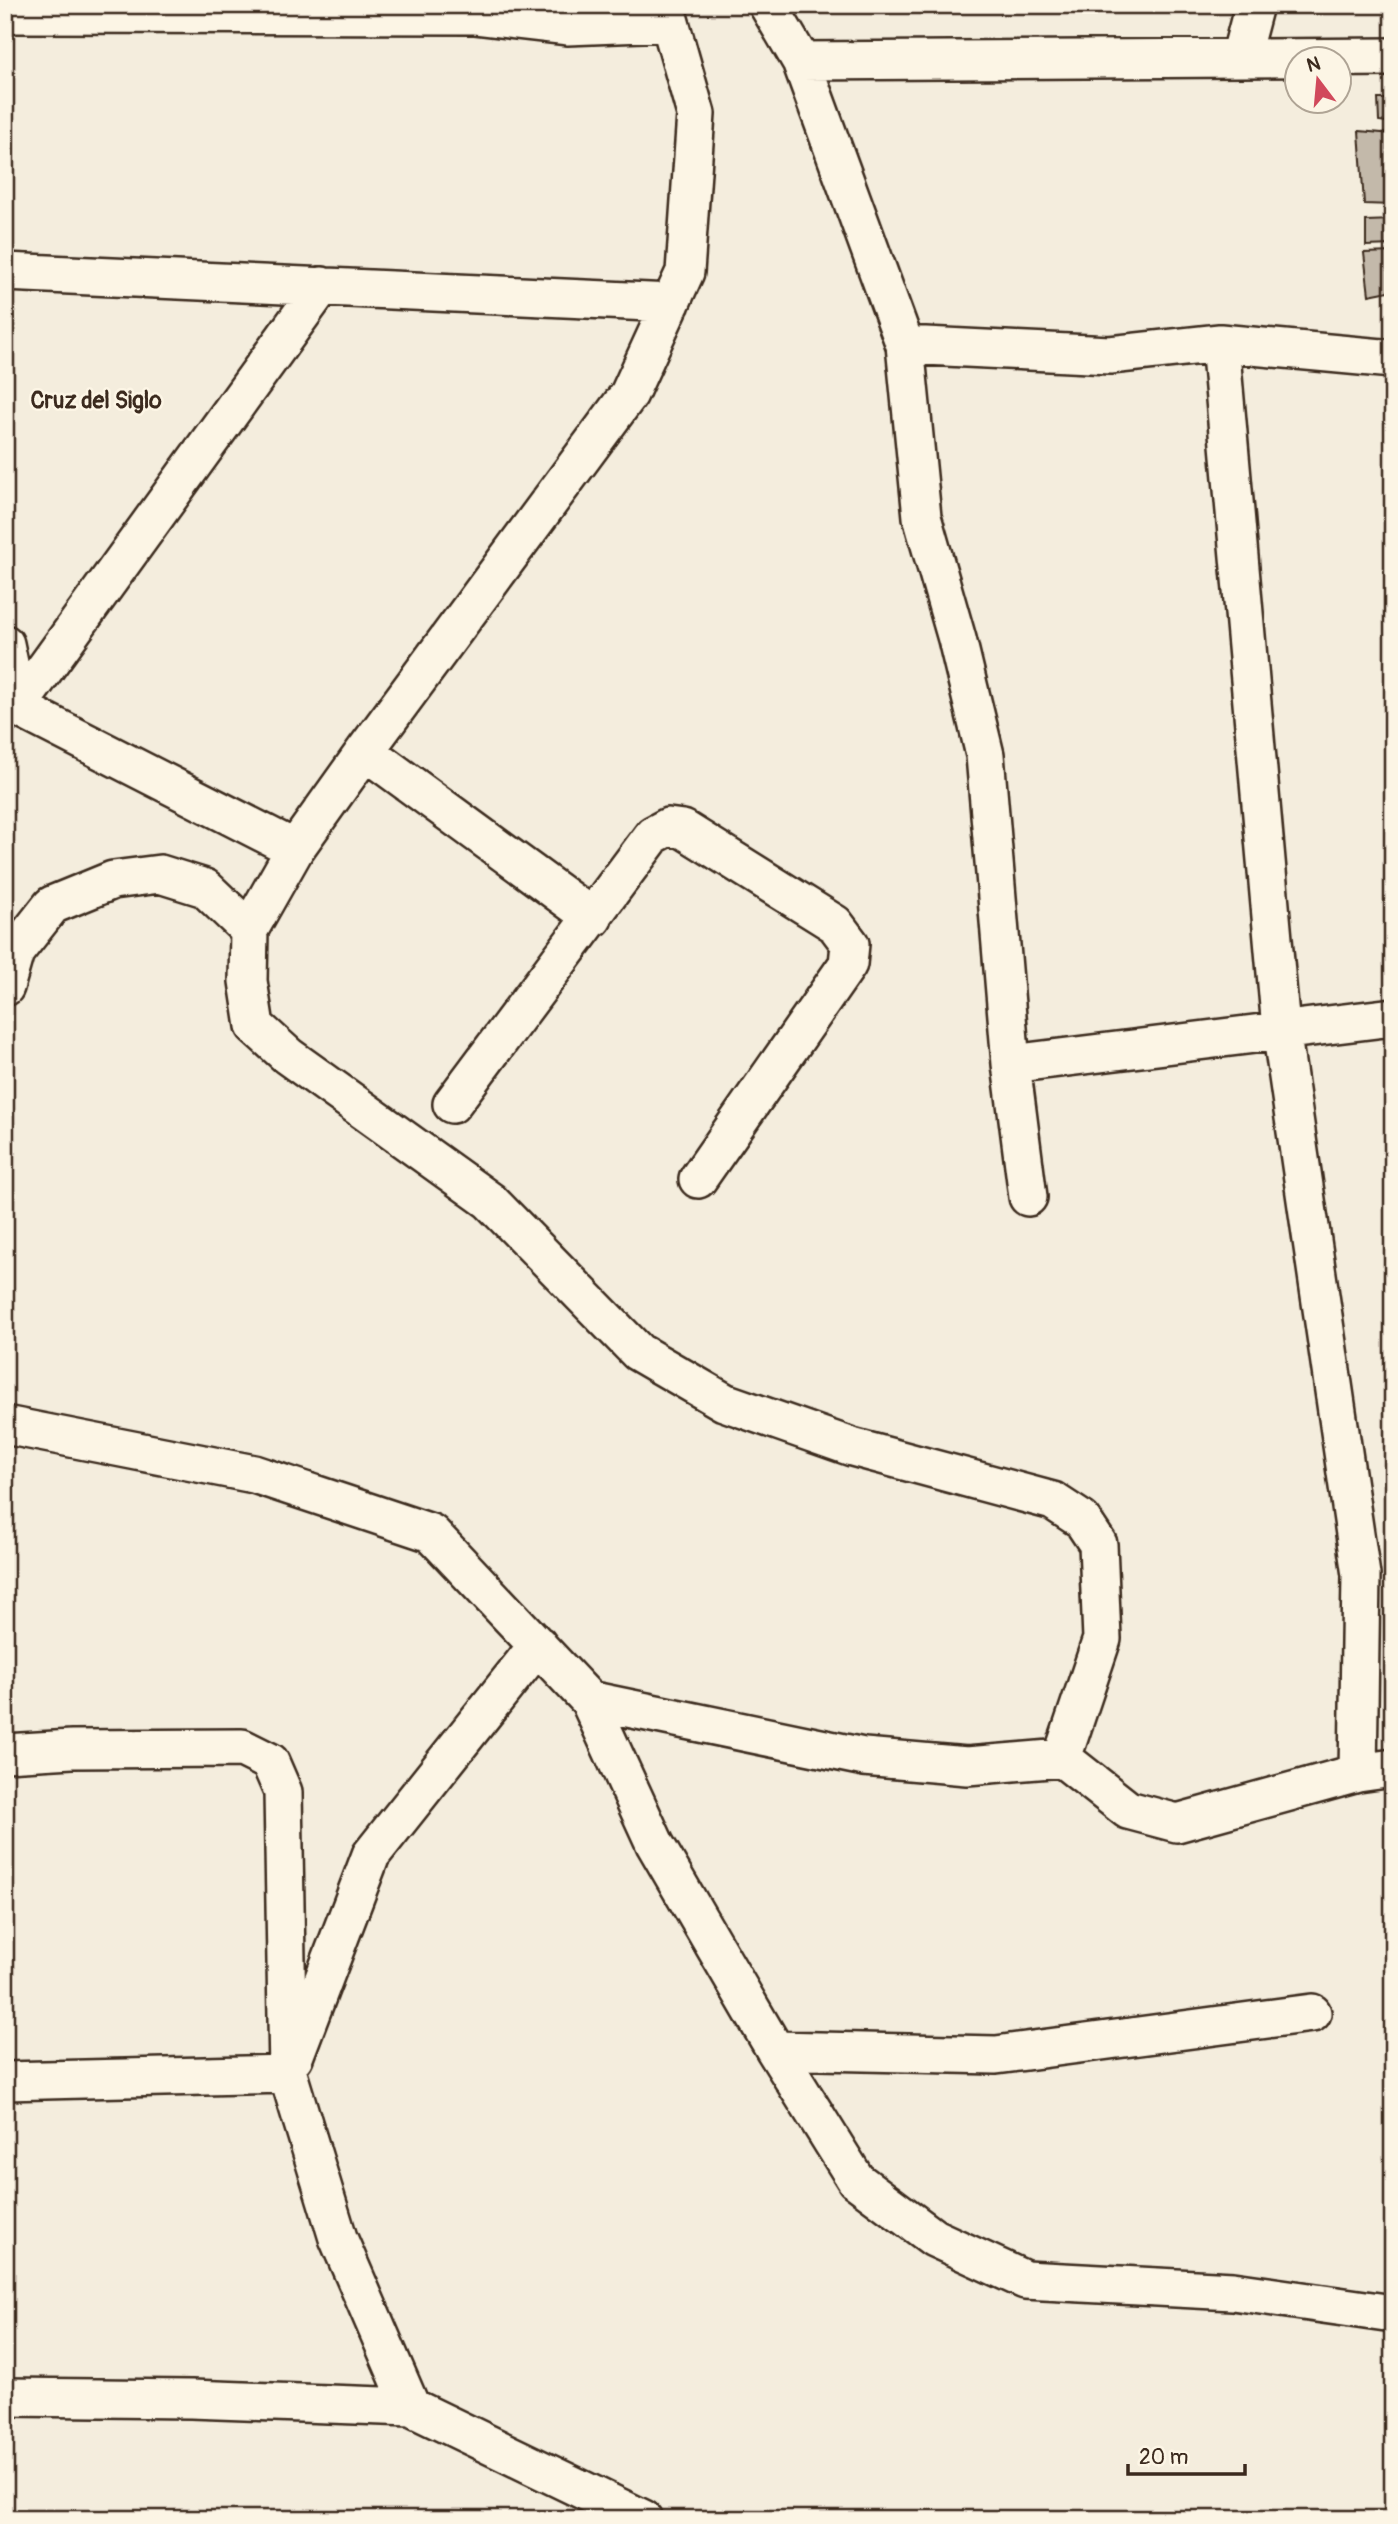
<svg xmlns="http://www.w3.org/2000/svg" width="1398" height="2524" viewBox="0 0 1398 2524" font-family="Pangolin,sans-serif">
<rect width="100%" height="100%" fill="#f4eddd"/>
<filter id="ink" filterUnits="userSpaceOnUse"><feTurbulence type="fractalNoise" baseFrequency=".0143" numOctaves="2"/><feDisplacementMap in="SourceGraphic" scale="14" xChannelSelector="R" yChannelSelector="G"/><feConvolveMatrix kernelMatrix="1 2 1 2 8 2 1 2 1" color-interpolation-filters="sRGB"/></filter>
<g filter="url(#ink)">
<path fill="#c3b9aa" stroke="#3b2a1e" stroke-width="2" d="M1378,99H1393V123L1379,121Z
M1359,131L1393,134V205L1364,204Z
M1393,220V245L1366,246V221Z
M1393,252V283H1389V291L1369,295L1364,253Z"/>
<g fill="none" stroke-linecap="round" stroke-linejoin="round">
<defs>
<path id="minor" d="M665,5L696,114L685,272L629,394L365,751L295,849L249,930L248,981L255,1026L288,1056L490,1201L638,1352L724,1402L852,1447L1053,1501L1082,1520L1098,1544L1102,1639L1062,1758
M768,5L801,61L905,345L922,517L957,639L985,755L1011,1064L1028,1197
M5,14L474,15L567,26L668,22
M1240,58L1254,5
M801,61L1393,57
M5,272L671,303
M1220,343L1281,1029L1361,1575L1358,1773L1393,1768
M905,345L1110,355L1220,343L1393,359
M5,644L18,706
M5,701L295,849
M18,706L322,286
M365,751L593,918
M5,987L15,952L52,905L113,880L160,874L205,888L249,930
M1011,1064L1393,1017
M452,1104L653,835L668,827L683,829L835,924L850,944L848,964L698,1179
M5,1425L254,1474L431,1533L589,1700L655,1844L775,2050L856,2180L934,2238L1025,2280L1233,2291L1393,2314
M589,1700L864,1757L967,1766L1062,1758L1128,1810L1177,1823L1358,1773
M5,1753L72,1749L242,1748L270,1762L283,1792L288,2074L338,2238L411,2407L643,2519
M775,2050L996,2055L1312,2013
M294,2057L371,1855L538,1645
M5,2081L288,2074
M5,2397L191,2399L411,2407"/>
</defs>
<use href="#minor" stroke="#3b2a1e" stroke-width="42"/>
<use href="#minor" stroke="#fcf5e5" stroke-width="37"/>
</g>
</g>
<g text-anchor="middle" stroke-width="5" stroke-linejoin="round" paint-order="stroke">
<g font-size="23" font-weight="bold" fill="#3b2a1e" stroke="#fcf5e5">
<text x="96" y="408">Cruz del Siglo</text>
</g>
</g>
<rect width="1398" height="2524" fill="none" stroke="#fcf5e5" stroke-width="28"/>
<rect x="14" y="14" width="1370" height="2496" fill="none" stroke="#3b2a1e" stroke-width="2.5" filter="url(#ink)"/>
<g transform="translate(1318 80) rotate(344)"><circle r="33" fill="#fcf5e5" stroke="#afa495" stroke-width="2"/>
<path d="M0-5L12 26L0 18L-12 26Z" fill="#d1495b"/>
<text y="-10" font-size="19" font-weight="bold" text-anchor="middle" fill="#3b2a1e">N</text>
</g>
<path d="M1128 2464v10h117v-10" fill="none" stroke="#3b2a1e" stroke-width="3.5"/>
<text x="1139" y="2464" font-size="21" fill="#3b2a1e" stroke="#fcf5e5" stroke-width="5" paint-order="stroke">20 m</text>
</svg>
